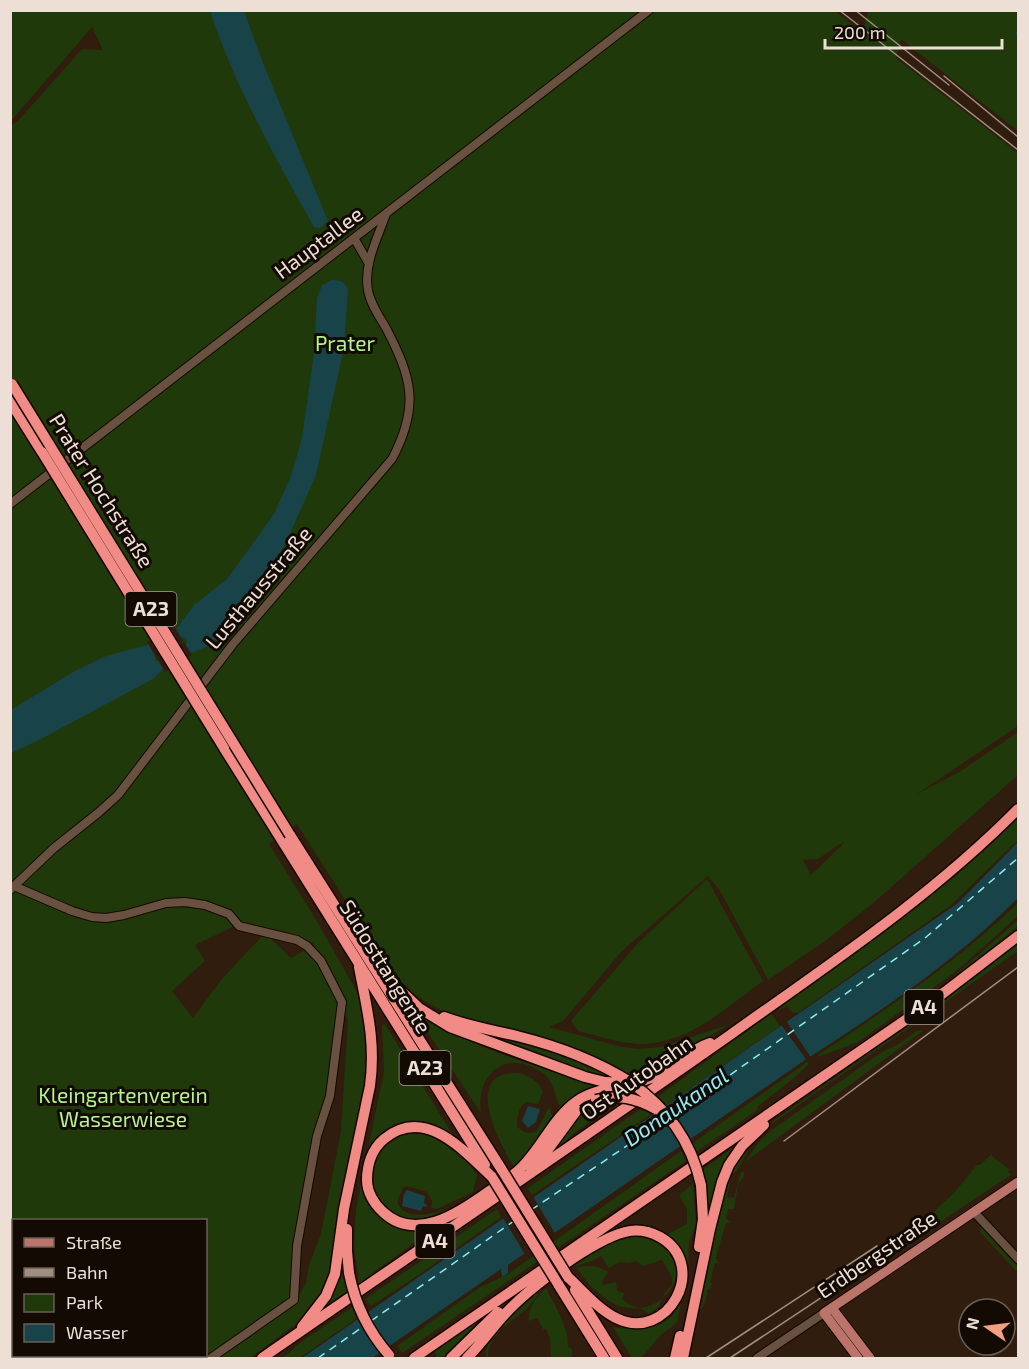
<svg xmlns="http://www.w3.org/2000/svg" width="1029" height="1369" viewBox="0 0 1029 1369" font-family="'Exo 2',sans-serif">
<rect width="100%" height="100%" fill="#311d0e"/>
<path fill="#1f390a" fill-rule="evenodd" d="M834,10L862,32L868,13L866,11H1018V131L901,39L896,58L1018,153V726L917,794L961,771L1018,732V775L871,905L825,941L768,980L719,889L708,876L622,951L563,1021L549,1027L618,1046L637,1049L661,1047L728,1025L700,1042L658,1055L657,1064L639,1072L625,1074L446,1013L418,997L400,981L382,958L297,824L269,844L318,923L362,1001L360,1008L365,1022L367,1049L364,1084L355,1134L348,1158L331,1265L325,1284L318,1299L299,1322L250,1358H216L261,1329V1326L295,1302L306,1283L309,1265L321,1234L341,1131L348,1022L338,986L313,943L287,932L241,923L195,945L205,961L172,991L193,1018L221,980L265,933L291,958L307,949L316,958L340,999L336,1037L326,1095L315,1134L293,1300L208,1358H163L161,1356H206V1220H14L13,1335L11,1330V126L19,120L82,49L103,50L92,27L11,121V11ZM843,842L844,843L811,875L803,860L818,859Z
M1018,814V840L950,906L798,1013L792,1012L787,1006L779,1010L778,1008C824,975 871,943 915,907C951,877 985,846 1018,814Z
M707,879L763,981C724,1009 688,1045 637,1044C617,1043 596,1035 578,1031L571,1021L638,943Z
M1018,903V916L955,972L858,1042L818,1057V1055C887,1009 958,961 1018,903Z
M1018,920V926L966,972L937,994L953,977Z
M1018,943V951L766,1128L753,1142L736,1172L731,1174C742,1152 757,1135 776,1119L932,1009Z
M411,1007C462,1046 530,1063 590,1084L599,1085V1087L578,1093L561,1108C554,1097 555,1084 545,1075C510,1046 475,1072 481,1113Z
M771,1013L780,1026L666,1105L658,1097Z
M385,1024L455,1139L444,1132L395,1129L365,1174L388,1219L441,1223L358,1284V1273L354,1249L356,1209L384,1071L382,1025Z
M465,1029L550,1050L587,1064L619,1080L601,1079Z
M917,1031H923L745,1162L758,1143L773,1129L882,1052L897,1045Z
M807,1062L809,1064L793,1079L757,1107L759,1109L696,1152L690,1145Z
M519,1073C529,1076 539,1081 543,1092L538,1104L526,1102C518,1108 517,1117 517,1127L526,1133L536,1132L549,1107L553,1118L515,1169C501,1145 459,1071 519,1073Z
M602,1104L607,1108L572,1135L561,1146V1149L550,1153L583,1112Z
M642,1108L647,1110L650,1115L532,1195L528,1188Z
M418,1133C444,1136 463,1155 477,1175L473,1192L437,1209L431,1208L432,1201L427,1192L407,1186L403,1187L397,1202C406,1228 453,1207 471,1201C454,1209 437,1219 418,1220C362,1224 354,1133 418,1133Z
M737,1145L708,1218L702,1170Z
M681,1151L686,1161L402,1353L397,1346L479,1288L508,1274Z
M992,1154V1156L1010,1170L1008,1171L1011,1175L905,1245L902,1241L953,1194L977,1165H980Z
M741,1172H744V1176L738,1185L734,1209H728L726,1219L731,1222L726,1223L716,1257V1260L719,1263H715L710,1282L712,1284L710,1289H708L705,1303L700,1310L707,1268L725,1191L727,1185L730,1182L727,1197L734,1198Z
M693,1184L696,1225L689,1242L688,1269L685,1285L664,1236L687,1224V1209L679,1195Z
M497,1209L501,1217L420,1274L371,1306L365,1299Z
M345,1220L350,1289L323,1308L326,1301Z
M981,1227L1018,1267V1273L980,1232Z
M637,1235C728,1251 643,1369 577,1268C588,1264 598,1265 608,1272L602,1282L603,1285L616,1282L617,1291L625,1293L622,1298C628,1308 641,1306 649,1314L659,1306C668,1279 682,1292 662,1260L643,1266L636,1261L629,1263L619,1262L609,1268L601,1256L592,1261L573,1267L571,1264L620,1238Z
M547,1284C539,1292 533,1303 525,1310C511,1322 486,1337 488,1358H486C481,1334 529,1298 547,1284Z
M546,1288L560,1315L567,1333L568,1347L572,1349V1358H551L550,1338L546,1329H543L537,1318L529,1321C527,1308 537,1297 546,1288Z
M511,1295L447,1355L437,1358L435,1352Z
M681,1303L677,1322L660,1336L641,1358H632L613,1327L622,1329L625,1326C642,1329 660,1329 673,1315C677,1311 676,1307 681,1303Z
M354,1306L359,1317L299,1358H282L294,1349V1347Z"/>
<path fill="#184349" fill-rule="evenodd" d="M210,11H244L263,63L328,221L320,228L314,227C275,157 235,87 210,11Z
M332,280C341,280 345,282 348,290L344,348L316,475L285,545L250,596L211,645L191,653L163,669L153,679L39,740L11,753V710L73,672L106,656L147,645L177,628L194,605L227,579L274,514L291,476L302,438L314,353L317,298L322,285ZM182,637L187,641L186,645L160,661H155L156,655Z
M1018,842V898C956,961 880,1012 805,1060L508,1265V1273L502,1277L501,1269L372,1358H302L958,903Z
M528,1106L540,1109L536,1122L528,1128L522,1121Z
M407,1190L425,1196L424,1203L427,1205L426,1207L423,1206L421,1211L402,1206L404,1194Z"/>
<path fill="#311d0e" d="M174,626L183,641L157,658L184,642L192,655L165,672L147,642Z
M785,1019L812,1059L808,1062L780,1023Z
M532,1195L556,1235L526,1256L502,1216Z"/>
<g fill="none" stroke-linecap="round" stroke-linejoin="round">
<path stroke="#184349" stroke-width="1.5" d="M1016,34L1018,31"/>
<path stroke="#8eeaf7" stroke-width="1.5" stroke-dasharray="8 6" stroke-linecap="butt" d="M673,1115L925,938L1018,858
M531,1210L664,1121
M371,1321L514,1221
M318,1358L364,1326"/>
<defs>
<path id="minor" d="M354,238L369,264
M10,504L649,10
M14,886L72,911L92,917L106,918L124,915L166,903L185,902L205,905L229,914L239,926L297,940L307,946L321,961L342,1002L330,1096L317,1136L297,1246L294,1300L211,1358
M10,890L54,848L98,813L118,795L233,644L392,459C420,406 412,378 386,328C379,316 370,303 368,290C363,265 378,237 386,214
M974,1212L1018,1259
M10,1355L13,1358
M757,1358L824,1313"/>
<path id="major" d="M832,1308L870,1358
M858,1358L824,1313L1018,1182"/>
<path id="highway" d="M10,401L42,452
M224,748L485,1165
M290,835L502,1170
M381,972L419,1008L450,1027L585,1077L605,1082L624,1083
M444,1017C468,1026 492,1030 517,1036C557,1046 594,1059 630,1082
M530,1167L547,1151L577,1110
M492,1177C464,1151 425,1105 384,1139C372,1149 367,1165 367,1180C367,1192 374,1204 383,1212C415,1242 456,1214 485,1194C498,1185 511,1178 522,1167C542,1147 554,1117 577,1101C599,1086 628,1088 651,1078C672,1070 688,1050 710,1043
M347,1229V1251L349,1273
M699,1247L703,1219L701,1185
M558,1284L604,1358
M575,1290L617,1358
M302,1327L326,1296L335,1274L344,1209L370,1086C376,1043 367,1009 359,967
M262,1358C418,1250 575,1144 730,1035C830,964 932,896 1018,809
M414,1358L933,1001L1018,936
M451,1358L498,1312
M467,1358C481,1344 492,1328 505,1314C529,1288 591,1241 625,1232C637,1229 649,1231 660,1237C710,1265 668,1344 616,1318C598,1309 583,1291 568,1277
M675,1358L680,1336
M683,1358L710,1229L722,1182L729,1165L742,1146L764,1125"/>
</defs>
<use href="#minor" stroke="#180700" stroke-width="10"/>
<use href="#major" stroke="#180700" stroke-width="11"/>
<use href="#highway" stroke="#180700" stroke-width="13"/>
<use href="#minor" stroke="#685140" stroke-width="8"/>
<use href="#major" stroke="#ba7469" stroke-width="9"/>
<use href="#highway" stroke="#f08c85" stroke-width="10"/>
<path stroke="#9f8f83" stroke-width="1.5" d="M10,1352L15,1358"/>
<path stroke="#9f8f83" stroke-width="1.5" d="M839,10L1018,150
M855,10L949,85
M944,76L1018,137
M784,1141L1018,967
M706,1358L877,1246
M730,1358L872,1264"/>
<defs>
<path id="highway-bridge" d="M12,384L290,835
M42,452L224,748
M630,1082C667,1108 691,1140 701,1185
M596,1100C619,1094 635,1098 656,1109
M502,1170L568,1277
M492,1177L558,1284
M349,1273C355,1304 368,1331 389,1355"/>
</defs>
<use href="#highway-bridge" stroke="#180700" stroke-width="13" stroke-linecap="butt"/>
<use href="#highway-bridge" stroke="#f08c85" stroke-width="10"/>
</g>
<g text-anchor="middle" stroke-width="6" stroke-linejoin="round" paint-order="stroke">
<g fill="#130a04" stroke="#ac9f96" stroke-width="1.5">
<rect x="125.5" y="592" width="51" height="34" rx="4.5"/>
<rect x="904.5" y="990" width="39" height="34" rx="4.5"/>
<rect x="399.5" y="1051" width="51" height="34" rx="4.5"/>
<rect x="415.5" y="1224" width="39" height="34" rx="4.5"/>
</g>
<g font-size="20" font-weight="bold" fill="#eddfd5">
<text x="151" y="616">A23</text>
<text x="924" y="1014">A4</text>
<text x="425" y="1075">A23</text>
<text x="435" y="1248">A4</text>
</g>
<g font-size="21" fill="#eddfd5" stroke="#130a04">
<text transform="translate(319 243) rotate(-37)" y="7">Hauptallee</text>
<text transform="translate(101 491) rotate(58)" y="7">Prater Hochstraße</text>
<text transform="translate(259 588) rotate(-50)" y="7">Lusthausstraße</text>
<text transform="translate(385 967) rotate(58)" y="7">Südosttangente</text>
<text transform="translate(637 1078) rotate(-35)" y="7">Ost Autobahn</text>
<text transform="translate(877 1255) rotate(-34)" y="7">Erdbergstraße</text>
</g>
<g font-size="21" fill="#b3f38b" stroke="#130a04">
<text x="345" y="351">Prater</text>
<text x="123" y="1103">Kleingartenverein<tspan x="123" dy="24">Wasserwiese</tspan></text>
</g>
<g font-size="22" font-style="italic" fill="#8eeaf7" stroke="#130a04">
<text transform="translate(676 1107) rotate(-34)" y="8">Donaukanal</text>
</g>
</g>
<rect width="1029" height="1369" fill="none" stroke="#eddfd5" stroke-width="24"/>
<rect x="12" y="1219" width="195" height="138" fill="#130a04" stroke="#6a5f58" stroke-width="1.5"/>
<rect x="24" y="1238" width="30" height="9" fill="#ba7469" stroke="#6a5f58" stroke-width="1.5"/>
<text x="66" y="1249" font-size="18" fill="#eddfd5">Straße</text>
<rect x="24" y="1268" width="30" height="9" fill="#9f8f83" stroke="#6a5f58" stroke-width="1.5"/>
<text x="66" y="1279" font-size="18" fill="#eddfd5">Bahn</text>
<rect x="24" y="1294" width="30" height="18" fill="#1f390a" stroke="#6a5f58" stroke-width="1.5"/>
<text x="66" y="1309" font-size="18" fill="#eddfd5">Park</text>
<rect x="24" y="1324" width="30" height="18" fill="#184349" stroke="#6a5f58" stroke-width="1.5"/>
<text x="66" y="1339" font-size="18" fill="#eddfd5">Wasser</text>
<g transform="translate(987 1327) rotate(284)"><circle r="28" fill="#130a04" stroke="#6a5f58" stroke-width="1.5"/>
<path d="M0-4.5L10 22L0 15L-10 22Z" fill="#f2a07f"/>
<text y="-9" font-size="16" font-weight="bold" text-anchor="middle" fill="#eddfd5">N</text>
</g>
<path d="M825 39v9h177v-9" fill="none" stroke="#eddfd5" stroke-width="3"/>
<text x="834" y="39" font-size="18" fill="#eddfd5" stroke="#130a04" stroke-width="4.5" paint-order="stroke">200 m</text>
</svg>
